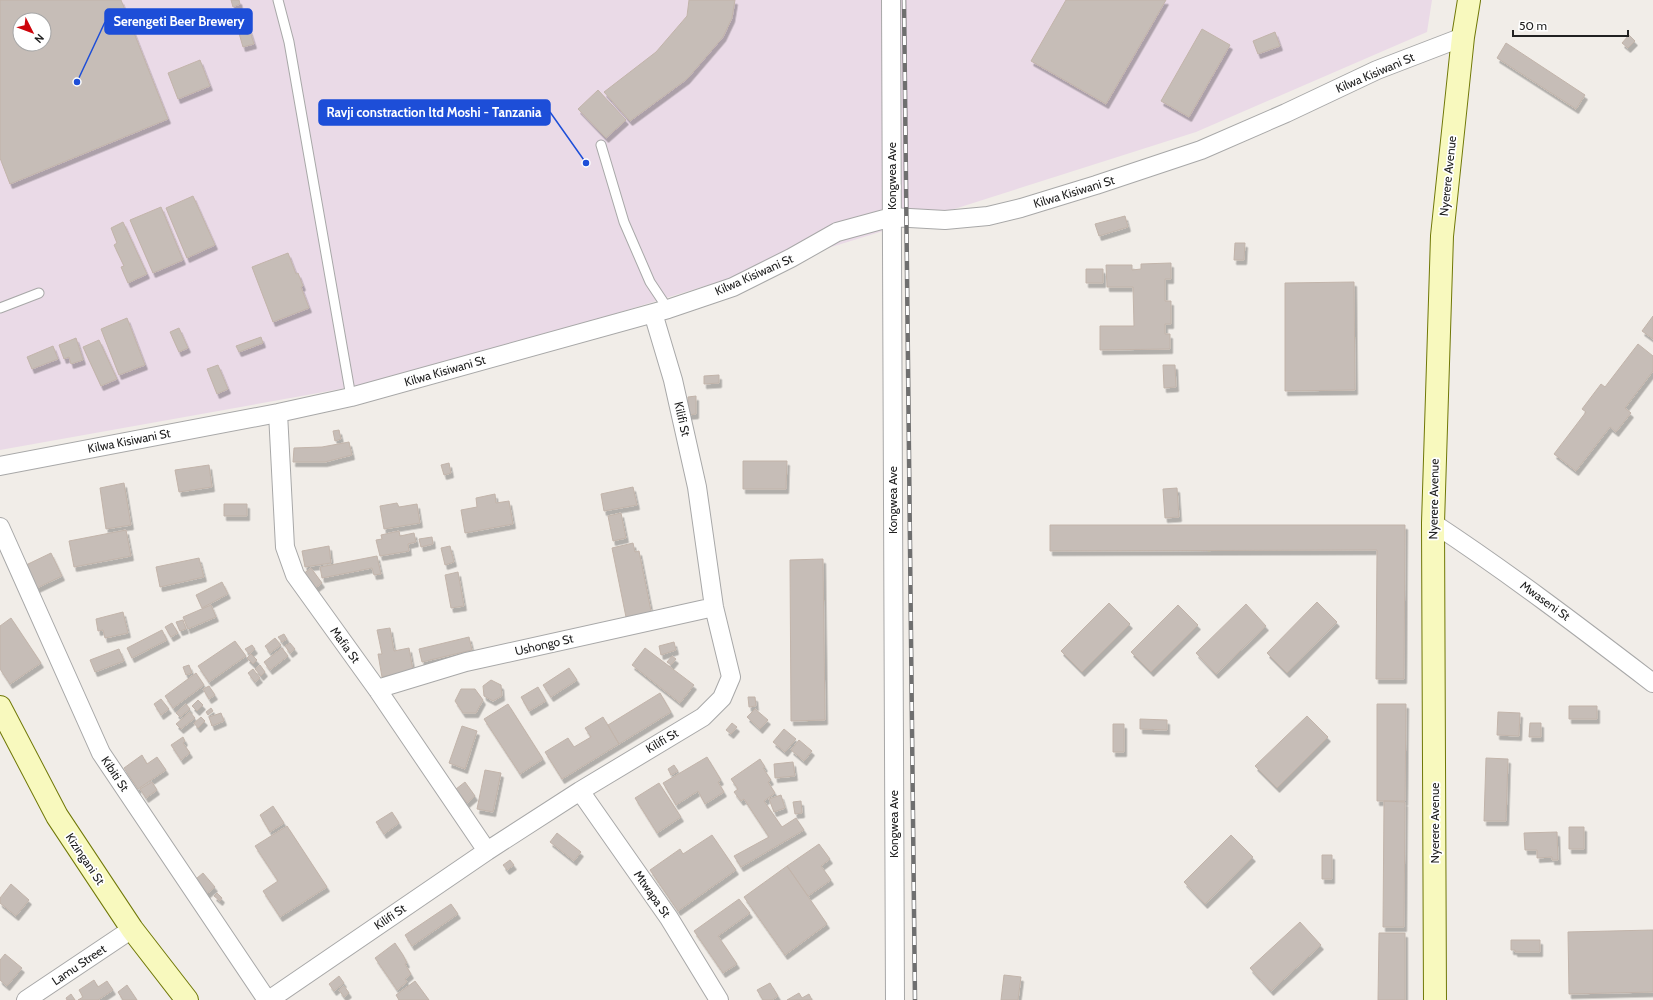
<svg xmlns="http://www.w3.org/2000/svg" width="1653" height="1000" viewBox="0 0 1653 1000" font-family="Cabin,sans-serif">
<defs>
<filter id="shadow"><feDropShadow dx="2.5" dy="4.5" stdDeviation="0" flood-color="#0004"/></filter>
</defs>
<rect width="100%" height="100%" fill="#f1ede8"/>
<path fill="#eadae7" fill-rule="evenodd" d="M0,0H1432L1427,32L1196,132L948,211L413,376L0,450ZM20,20H44V44H20Z"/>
<path fill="#c6bdb7" stroke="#c2b4aa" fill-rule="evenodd" filter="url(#shadow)" d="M0,0H121L168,119L10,184L0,158ZM20,20H44V44H20Z
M231,0H239L240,4L233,7Z
M689,0H735L732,18L723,37L687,79L630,121L604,92L656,52L687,16Z
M1066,0H1166L1106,104L1031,61Z
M244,13L254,44L243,47L234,16Z
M1202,29L1230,45L1189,117L1161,101Z
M1275,32L1280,46L1258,54L1253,41Z
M1629,35L1635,41L1628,48L1622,43Z
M1506,43L1585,95L1576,109L1497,58Z
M200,60L210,86L178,99L168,73Z
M598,90L626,120L606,138L578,109Z
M193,196L215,245L187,258L166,208Z
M161,207L183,260L153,273L130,220Z
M1125,216L1128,227L1099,236L1095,224Z
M123,222L147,274L128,283L121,267L124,266L114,245L117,243L111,228Z
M1235,243H1245L1244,260H1234Z
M288,253L296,274L298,273L303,286L301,287L309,308L273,322L252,267Z
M1171,263V279H1165V301H1171V324H1165V334H1170V349L1100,350V326H1134L1133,287H1107L1106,265H1132V270L1141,269V264Z
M1086,269H1103V283H1086Z
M1354,282L1355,390L1285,391V283Z
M1653,316V339L1642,331Z
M127,318L145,365L119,375L101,329Z
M179,328L188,348L179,352L170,332Z
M261,337L263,343L239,352L236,346Z
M76,338L83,360L71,364L69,357L64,359L59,345Z
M99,340L117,379L101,386L83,347Z
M1638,344L1653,356V371L1625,408L1631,413L1616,432L1610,427L1576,471L1554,454L1586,412L1582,409L1601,384L1605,387Z
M53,346L58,359L32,369L27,357Z
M218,365L228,389L217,394L207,369Z
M1163,365H1175L1176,387L1164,388Z
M719,375V383L704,384V376Z
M696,396V414L688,415V397Z
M339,430L341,439L335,441L333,431Z
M349,442L352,455L325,462H293L294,448L322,447Z
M743,461H787L786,489H743Z
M449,463L451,473L444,475L441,465Z
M209,465L212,487L179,492L175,470Z
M124,483L131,525L106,529L100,488Z
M633,487L637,505L604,511L601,494Z
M1177,488L1179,517L1165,518L1163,489Z
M495,494L496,503L509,501L513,524L465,533L461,510L477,507L476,498Z
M397,503L399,507L417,504L420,523L384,529L380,506Z
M224,504H247V516H224Z
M621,513L626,538L613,541L608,516Z
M1050,525H1405L1404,679H1376L1377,550L1050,551Z
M126,530L131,556L74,567L69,541Z
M399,531L400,536L414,533L416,542L408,544L409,551L380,556L376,540L382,539L381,535Z
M432,537L433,544L421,547L419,539Z
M633,543L635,552L639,551L652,616L627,622L612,548Z
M329,546L331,563L305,567L302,551Z
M450,546L454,562L445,565L441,548Z
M51,553L62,576L37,588L26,565Z
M377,556L381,574L374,575L372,568L322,578L320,567Z
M199,558L204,577L160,587L156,567Z
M823,559L825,720L791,721L790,560Z
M311,568L322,583L314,589L303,574Z
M458,572L464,606L451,608L445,575Z
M222,582L228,594L202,608L196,595Z
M1317,602L1337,622L1287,673L1267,653Z
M1109,603L1130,624L1082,672L1061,651Z
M1246,604L1266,626L1216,674L1196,653Z
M211,605L216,617L188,629L183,617Z
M1178,605L1198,625L1151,672L1131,652Z
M123,612L128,633L105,638L103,630L98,631L96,619Z
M11,618L41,663L10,684L0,669V626Z
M183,620L186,629L180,631L176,622Z
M172,623L178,633L171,637L165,627Z
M390,628L394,651L409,648L413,670L382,677L378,654H382L377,630Z
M162,630L167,640L132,658L127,648Z
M284,634L287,639L282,642L278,637Z
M469,637L472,650L422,662L419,649Z
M275,638L281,645L270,653L265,646Z
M235,641L246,656L209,682L198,666Z
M674,642L676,650L661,655L659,646Z
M290,643L295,649L290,653L285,646Z
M252,645L255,649L249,654L245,649Z
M282,648L288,656L270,670L264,662Z
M645,648L694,685L680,703L632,665Z
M119,649L124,661L95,672L90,660Z
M251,654L257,660L253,664L247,658Z
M672,656L676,659L671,665L667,662Z
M189,665L192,673L186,675L183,667Z
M260,665L265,672L261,676L255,669Z
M569,668L577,680L551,697L543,685Z
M253,669L260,678L255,682L248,673Z
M196,673L204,685L173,708L165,696Z
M491,680L501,685L502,696L493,701L484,696L483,686Z
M209,686L215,695L209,699L203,689Z
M538,687L546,701L529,711L521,697Z
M461,689H475L483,700L476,713H463L455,701Z
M660,693L671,712L619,744L608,725Z
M748,697H755L756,706L749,707Z
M161,699L169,709L161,715L154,704Z
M198,700L203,705L197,711L192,706Z
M186,704L190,709L180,717L176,713Z
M508,704L543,759L520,774L484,719Z
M1377,704H1406L1405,801H1377Z
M1569,706H1597V719H1569Z
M211,708L213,711L208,715L206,712Z
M755,709L768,720L760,729L747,717Z
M190,712L195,718L181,729L176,724Z
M1498,712L1520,713L1519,736L1497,735Z
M221,713L224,721L212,726L209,717Z
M1307,716L1328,737L1277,788L1255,766Z
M201,717L205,721L198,728L194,723Z
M603,717L619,744L562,779L545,752L568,738L574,747L591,737L585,728Z
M1140,719L1167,720V730L1140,729Z
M732,723L737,727L731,734L726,730Z
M1530,723H1541V737H1529Z
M1113,724H1124V752H1113Z
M462,726L477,731L465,769L449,763Z
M784,729L796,739L785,752L773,742Z
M183,737L185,741L183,743L190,753L181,760L171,745Z
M799,740L812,751L804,761L791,750Z
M142,755L147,764L157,757L166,770L138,789L124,768Z
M707,757L721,780L718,782L724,792L705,804L698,791L676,805L663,783Z
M1486,758L1508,759L1506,821H1484Z
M760,759L765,767L763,768L771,780L768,782L775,793L764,801L782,827L796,818L804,830L741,867L734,856L769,837L744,799L741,801L734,792L738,789L731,779Z
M793,762L795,776L775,778L774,764Z
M674,765L678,771L671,775L668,769Z
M485,770L501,773L493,812L477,809Z
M152,782L157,790L146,798L140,789Z
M465,782L475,796L467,803L456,789Z
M659,783L681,817L657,833L635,798Z
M781,795L785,808L774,812L769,799Z
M801,801L802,813L795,814L793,802Z
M1384,801L1405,802L1404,927H1383Z
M273,806L284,823L270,832L260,815Z
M392,812L399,823L384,834L376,822Z
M287,826L327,887L280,917L263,891L278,881L255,846Z
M1569,827H1584V849H1569Z
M1557,832L1558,860H1552V857L1537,858V850H1525L1524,833Z
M557,833L581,852L574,861L550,842Z
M712,835L736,870L678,911L650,870L680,849L683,854Z
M1231,835L1253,857L1205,904L1184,882Z
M819,844L830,859L821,866L831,880L808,896L787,866Z
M1322,855H1332V879H1322Z
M510,860L514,865L507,870L503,865Z
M787,866L827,924L785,955L744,897Z
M203,873L215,887L202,898L190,884Z
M11,884L29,900L16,916L0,903V898Z
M217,893L222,898L220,901L214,896Z
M739,899L750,913L718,936L737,964L723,973L694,931Z
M451,904L458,914L412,946L405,935Z
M1300,922L1321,945L1271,991L1250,968Z
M1653,930V992L1569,994L1568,932Z
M1379,933H1405V1000H1378Z
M1511,940H1540V952H1515V950H1511Z
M395,943L403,955L407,963L405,964L411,974L405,979L407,982L397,990L375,958Z
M5,954L22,968L7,986L0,980V960Z
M1004,975L1021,977L1018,1000H1001Z
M339,976L344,983L334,991L329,984Z
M94,980L98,987L107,981L113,990L98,1000H78L83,997L79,990Z
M415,981L429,1000H399L396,995Z
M770,983L778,996L772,1000H763L757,990Z
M127,985L137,1000H123L118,992Z
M344,986L349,993L344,997L339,990Z
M799,993L802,998L809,994L812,1000H787Z
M71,994L75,1000H67L66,998Z"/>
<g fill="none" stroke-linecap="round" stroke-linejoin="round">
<defs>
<path id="lane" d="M278,0L289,42L351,397
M601,145L624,222L650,282L668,309
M0,308L39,293"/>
<path id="street" d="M891,0L895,1000
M278,413L285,547L295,575L377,689L487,851
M0,466L278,413L351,397L668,309L733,287L791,258L837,232L892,217L945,220L988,216L1021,208L1096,185L1201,150L1286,113L1377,70L1463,37
M1433,523C1509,573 1581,628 1653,683
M0,527L101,753L267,1000
M377,689L466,662L714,607
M580,791L669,918L719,1000
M26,1000L132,929
M269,1000L487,851L580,791L703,717L722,698L731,677L714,607L697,487L673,380L653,313"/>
<path id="secondary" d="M0,707L57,816L132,929L187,1000
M1435,1000L1433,523L1442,236L1463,37L1469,0"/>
</defs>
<use href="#lane" stroke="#a8a8a8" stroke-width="11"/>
<use href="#street" stroke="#a8a8a8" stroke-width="20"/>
<use href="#secondary" stroke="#707807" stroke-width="24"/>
<use href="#lane" stroke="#fff" stroke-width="9"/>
<use href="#street" stroke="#fff" stroke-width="18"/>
<use href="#secondary" stroke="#f8f9be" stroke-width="22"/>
<defs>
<path id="rail" d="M904,0L915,1000"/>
</defs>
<use href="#rail" stroke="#6f6f6f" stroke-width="4.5"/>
<use href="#rail" stroke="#fff" stroke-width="3" stroke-dasharray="9" stroke-linecap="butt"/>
</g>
<g text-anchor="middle" stroke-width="3.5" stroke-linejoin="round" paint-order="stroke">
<g font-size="12" fill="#212121" stroke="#fff">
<text transform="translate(1375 73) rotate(-23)" y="4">Kilwa Kisiwani St</text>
<text transform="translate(892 176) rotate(-90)" y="4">Kongwea Ave</text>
<text transform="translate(1448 176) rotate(-84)" y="4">Nyerere Avenue</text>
<text transform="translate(1074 192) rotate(-17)" y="4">Kilwa Kisiwani St</text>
<text transform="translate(754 275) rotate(-24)" y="4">Kilwa Kisiwani St</text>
<text transform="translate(445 371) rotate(-16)" y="4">Kilwa Kisiwani St</text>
<text transform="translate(682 419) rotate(77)" y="4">Kilifi St</text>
<text transform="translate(129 441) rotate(-11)" y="4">Kilwa Kisiwani St</text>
<text transform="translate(1434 499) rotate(-89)" y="4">Nyerere Avenue</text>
<text transform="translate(893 500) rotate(-90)" y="4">Kongwea Ave</text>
<text transform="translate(1545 601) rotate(36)" y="4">Mwaseni St</text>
<text transform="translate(345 645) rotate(54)" y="4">Mafia St</text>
<text transform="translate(544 645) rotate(-13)" y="4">Ushongo St</text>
<text transform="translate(662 741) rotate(-31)" y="4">Kilifi St</text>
<text transform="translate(115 774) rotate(56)" y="4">Kibiti St</text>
<text transform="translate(1435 823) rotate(-90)" y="4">Nyerere Avenue</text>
<text transform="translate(894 824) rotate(-90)" y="4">Kongwea Ave</text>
<text transform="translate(85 859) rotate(56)" y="4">Kizingani St</text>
<text transform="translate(652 894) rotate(55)" y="4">Mtwapa St</text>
<text transform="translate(390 917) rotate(-34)" y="4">Kilifi St</text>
<text transform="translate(79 965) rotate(-34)" y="4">Lamu Street</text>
</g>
</g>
<path fill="none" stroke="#1d4ed8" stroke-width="1.5" d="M77 82L105 22M586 163L550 112"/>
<g fill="#1d4ed8" stroke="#fff" stroke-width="1.5">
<circle cx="77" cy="82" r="4"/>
<circle cx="586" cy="163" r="4"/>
</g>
<g fill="#1d4ed8" stroke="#1d4ed8" stroke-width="1.5">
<rect x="105" y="9" width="147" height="25" rx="4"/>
<rect x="319" y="100" width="231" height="25" rx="4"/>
</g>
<g font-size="13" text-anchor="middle" font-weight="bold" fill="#fff">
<text x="179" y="26">Serengeti Beer Brewery</text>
<text x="434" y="117">Ravji constraction ltd Moshi - Tanzania</text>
</g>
<g transform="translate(32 32) rotate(132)"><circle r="19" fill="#ffffff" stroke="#a6a6a6"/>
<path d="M0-3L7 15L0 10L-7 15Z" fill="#cd040b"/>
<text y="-6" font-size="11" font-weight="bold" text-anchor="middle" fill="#212121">N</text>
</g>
<path d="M1513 30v6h115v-6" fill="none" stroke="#212121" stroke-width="2"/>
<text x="1519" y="30" font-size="12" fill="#212121" stroke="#ffffff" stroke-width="3" paint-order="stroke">50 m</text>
</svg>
